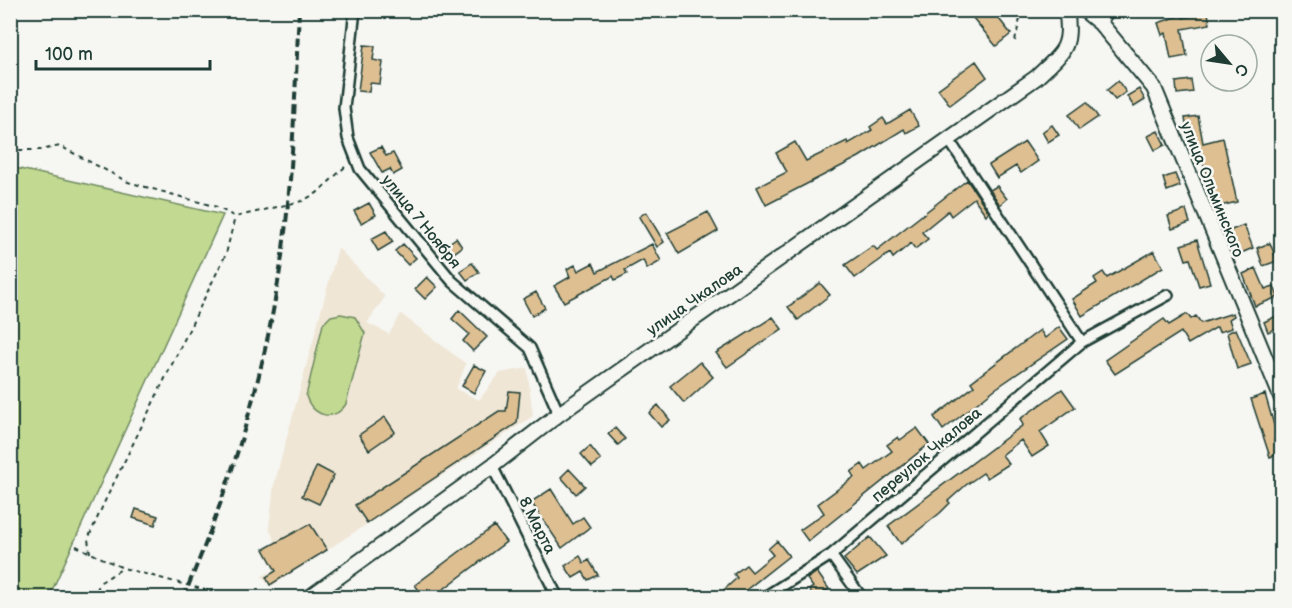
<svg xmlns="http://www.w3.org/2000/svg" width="1292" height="608" viewBox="0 0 1292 608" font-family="'Balsamiq Sans',sans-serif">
<rect width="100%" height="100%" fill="#f6f6f2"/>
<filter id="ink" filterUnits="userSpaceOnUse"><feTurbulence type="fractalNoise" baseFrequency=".0167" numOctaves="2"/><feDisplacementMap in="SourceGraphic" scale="12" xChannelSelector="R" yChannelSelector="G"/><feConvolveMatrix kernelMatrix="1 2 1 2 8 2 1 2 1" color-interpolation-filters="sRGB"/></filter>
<g filter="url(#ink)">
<path fill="#efe6d5" d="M338,248L385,297L367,323L389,334L401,314L466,364L456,389L479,400L500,373L527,368L533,416L270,587L262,576L274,570L263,549L275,542L269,527L274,485Z"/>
<path fill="#c1d990" stroke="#708b62" stroke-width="1.5" d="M11,167L223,215L49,597H11Z
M341,314L355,317L365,333L346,404C334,423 312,416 306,396L323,324L331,316Z"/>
<path fill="#debf92" stroke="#1f3d34" stroke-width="1.5" d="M982,10H992L1011,34L996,46L973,18Z
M1208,13L1210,24L1182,29L1187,56L1171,59L1166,33L1162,35L1158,23L1182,15L1183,18Z
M364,45L375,46L373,60L383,62L380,84L370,83L369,92L358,91Z
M976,61L987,77L950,105L938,89Z
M1191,80L1193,92L1177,94L1176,82Z
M1118,81L1126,92L1115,100L1107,90Z
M1139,89L1145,100L1134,107L1127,96Z
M1087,102L1098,117L1079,130L1069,115Z
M910,110L919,126L906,133L904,129L859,157L766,205L757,187L787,172L776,153L795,142L806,161L847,141L848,144L872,130L870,127L883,118L887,124Z
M1198,116L1203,143L1223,138L1237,202L1216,207L1202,159L1198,160L1192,130L1187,131L1185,118Z
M1052,125L1059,135L1048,142L1042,132Z
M1158,131L1165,145L1155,150L1148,136Z
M1025,142L1038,161L1021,173L1016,166L997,178L989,165Z
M381,147L386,156L393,153L402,170L393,175L390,169L382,173L370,152Z
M1175,174L1180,186L1167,191L1163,178Z
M967,180L989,212L986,215L974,198L951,216L948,211L922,232L928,239L915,249L911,243L893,258L890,253L855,278L845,265L873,246L877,250Z
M997,186L1007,199L1000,205L990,190Z
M369,203L376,215L361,223L354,211Z
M1186,210L1190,223L1172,229L1168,216Z
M646,212L664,242L657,247L639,217Z
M708,212L718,231L679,254L667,233Z
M1244,225L1253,248L1234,256L1224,233Z
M386,231L393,242L378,251L371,239Z
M456,238L462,247L447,258L441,249Z
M1197,240L1210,283L1199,286L1190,259L1186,260L1181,245Z
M1270,243L1277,261L1263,266L1257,248Z
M403,244L416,258L408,265L395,251Z
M652,244L661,261L647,269L643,260L625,270L627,274L615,280L613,276L564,302L554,286L570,277L567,269L575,265L578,271L593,263L597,272Z
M1154,251L1163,267L1082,316L1072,299L1097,283L1094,278L1103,272L1107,278Z
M472,263L479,272L467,280L460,271Z
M1256,268L1265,289L1274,286L1278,297L1255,306L1243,274Z
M427,277L437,287L425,299L415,289Z
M820,283L830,295L798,320L788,307Z
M536,292L545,308L532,316L523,299Z
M459,310L487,337L473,351L463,341L469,334L452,319Z
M1233,313L1234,316L1229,319L1232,328L1219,332L1217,327L1188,344L1181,332L1115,374L1105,360L1164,319L1169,325L1187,314L1191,319L1196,316L1201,323Z
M1281,314V326L1268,332L1264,322Z
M773,317L782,329L727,367L716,353Z
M1059,327L1068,339L995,389L943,430L934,417L974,386L971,382L1040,330L1045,338Z
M1236,329L1251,364L1237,369L1227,333Z
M700,362L713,377L684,403L670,386Z
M474,365L486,371L474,393L462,386Z
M1062,389L1075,407L1040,432L1049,446L1032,457L1021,440L1002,455L1009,464L987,478L983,473L966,485L948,501L950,503L940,513L901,544L888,526L1023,425L1020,419Z
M509,391L520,392L517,423L367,523L355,505L499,411H506Z
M1265,394L1278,439L1274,440L1279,454L1270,457L1251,399Z
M658,405L670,420L661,427L649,413Z
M385,417L395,432L369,450L359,435Z
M615,428L625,439L618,445L608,434Z
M917,428L929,444L808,541L800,530L824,513L818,504L854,477L851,472L862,464L866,470L892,451L887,445L898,437L900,440Z
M590,446L601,460L592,467L581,454Z
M317,466L334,475L319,504L302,496Z
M569,469L585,486L576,494L561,477Z
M551,489L573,524L583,517L590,527L562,548L531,502Z
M136,509L158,516L155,525L133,518Z
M310,524L327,550L270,585L266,577L276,571L264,549Z
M494,526L506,542L433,597H424L415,585Z
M870,537L886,556L857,575L844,559Z
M777,541L789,556L737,597H716L737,578L734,574L746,565L752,572L773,555L768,549Z
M580,556L584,563L589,560L598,575L588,580L583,572L573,578L565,566Z
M817,572L829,589L814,597L809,590L813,587L807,579Z"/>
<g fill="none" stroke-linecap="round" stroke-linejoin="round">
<defs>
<path id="street" d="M355,10L344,108L348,138L360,169L452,281L530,348L559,414
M1100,23L1110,10
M949,140L1082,342
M492,466L558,598
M763,598L831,555
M862,598L831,555L1082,342L1168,295"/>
<path id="secondary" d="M1084,10L1100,23L1154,88L1282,399
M309,598L492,466L559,414L1037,77C1062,53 1073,48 1066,10"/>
</defs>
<use href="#street" stroke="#1f3d34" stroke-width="14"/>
<use href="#secondary" stroke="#1f3d34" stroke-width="18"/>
<path stroke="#1f3d34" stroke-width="2" stroke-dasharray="4.5 4.5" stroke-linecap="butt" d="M1015,41L1022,10
M10,150H41L60,146L128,182L217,207L235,217L302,201L317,193L347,165
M76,546L123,568L235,598
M90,553L88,539L104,503L226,254L235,217
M92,598L101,582L123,568"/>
<use href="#street" stroke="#f6f6f2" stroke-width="9"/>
<use href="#secondary" stroke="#f6f6f2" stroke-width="14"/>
<path stroke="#1f3d34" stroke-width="4" stroke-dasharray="9 4.5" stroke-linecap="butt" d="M183,598C230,490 266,372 282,256C293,175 295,92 299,10"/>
</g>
</g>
<g text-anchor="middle" stroke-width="5" stroke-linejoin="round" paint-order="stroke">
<g font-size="16" fill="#1f3d34" stroke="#f6f6f2">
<text transform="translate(1213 189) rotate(68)" y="6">улица Ольминского</text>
<text transform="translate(422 221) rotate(51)" y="6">улица 7 Ноября</text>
<text transform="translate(694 299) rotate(-35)" y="6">улица Чкалова</text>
<text transform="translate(926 454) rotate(-40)" y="6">переулок Чкалова</text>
<text transform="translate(538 525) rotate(63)" y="6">8 Марта</text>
</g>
</g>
<rect width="1292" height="608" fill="none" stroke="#f6f6f2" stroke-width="36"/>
<rect x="18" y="18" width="1256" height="572" fill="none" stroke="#1f3d34" stroke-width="2" filter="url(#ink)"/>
<g transform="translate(1229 63) rotate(119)"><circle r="28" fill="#f6f6f2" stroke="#a0aca6" stroke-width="1.5"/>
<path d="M0-4.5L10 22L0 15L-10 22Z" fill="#1f3d34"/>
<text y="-9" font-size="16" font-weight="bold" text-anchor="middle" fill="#1f3d34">С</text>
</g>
<path d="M36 60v9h174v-9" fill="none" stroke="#1f3d34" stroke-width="3"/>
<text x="45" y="60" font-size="18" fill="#1f3d34" stroke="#f6f6f2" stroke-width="4.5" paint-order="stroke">100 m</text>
</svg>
